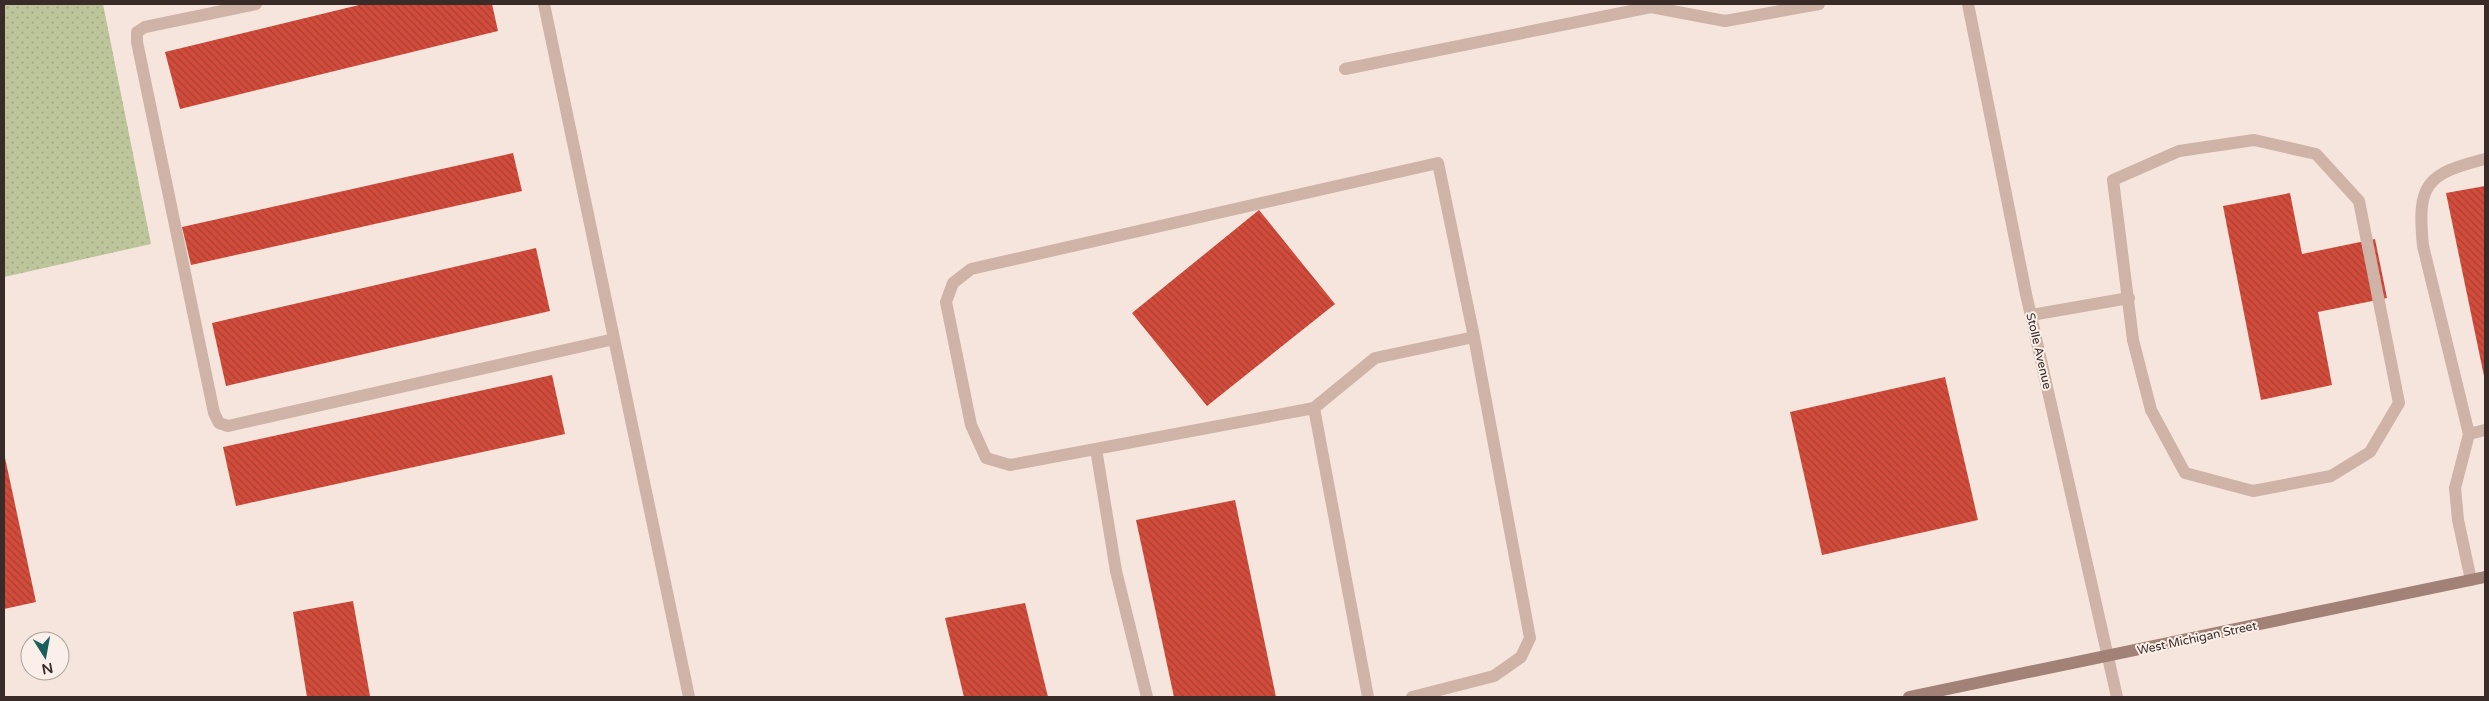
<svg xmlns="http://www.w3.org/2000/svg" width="2489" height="701" viewBox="0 0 2489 701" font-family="'Varela Round',sans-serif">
<defs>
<pattern id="grass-dots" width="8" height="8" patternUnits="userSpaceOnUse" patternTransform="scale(1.25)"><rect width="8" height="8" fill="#bdc59a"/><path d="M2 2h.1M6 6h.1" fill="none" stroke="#a3a985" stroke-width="1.8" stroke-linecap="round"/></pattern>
<pattern id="building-back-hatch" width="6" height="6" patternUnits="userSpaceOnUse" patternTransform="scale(1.25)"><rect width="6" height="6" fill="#d24c3c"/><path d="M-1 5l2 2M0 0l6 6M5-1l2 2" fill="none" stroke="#ab3f32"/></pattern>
</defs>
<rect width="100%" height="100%" fill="#f5e5dc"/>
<path fill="url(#grass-dots)" d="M4,4H103L151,244L4,277Z"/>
<path fill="url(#building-back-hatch)" d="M363,4H492L498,31L180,109L165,52Z
M513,153L522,191L191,265L182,227Z
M2485,186V376H2484L2446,193Z
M2290,193L2302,254L2375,239L2387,298L2318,312L2332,385L2261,400L2223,206Z
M1259,210L1335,304L1207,406L1132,313Z
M536,248L550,311L226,386L212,323Z
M552,375L565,434L236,506L223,447Z
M1945,377L1978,520L1822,555L1790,412Z
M4,453L36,602L4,609Z
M1235,500L1276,697H1174L1136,520Z
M353,601L370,696L307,697L293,612Z
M1025,603L1048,697H964L945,618Z"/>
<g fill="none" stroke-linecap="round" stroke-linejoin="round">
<path stroke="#ceb3a6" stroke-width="12" d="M256,4L145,27L137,32V42L214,413L219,423L228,426L614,339
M544,4L689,697
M1345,69L1651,7L1725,21L1819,4
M2254,140L2316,154L2359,201L2399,403L2370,452L2331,476L2253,491L2185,473L2151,410L2133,340L2113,180L2179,151Z
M2031,315L2129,298
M1314,408L1010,465L986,458L971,425L946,302L953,283L971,269L1438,163L1474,337
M2469,434L2485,430
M1096,449L1116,571L1147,697
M2471,580L2458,520L2455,488L2469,434L2423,246C2417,185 2425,174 2485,159
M1368,697L1314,408L1375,358L1474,337L1530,638L1521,657L1494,676L1412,697"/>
<path stroke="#ceb3a6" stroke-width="12" d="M1968,4L2026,294L2117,697"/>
<path stroke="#a28177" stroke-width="12" d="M1909,697L2485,577"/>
</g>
<g text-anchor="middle" stroke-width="4" stroke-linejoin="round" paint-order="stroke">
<g font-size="12" fill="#392b28" stroke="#fbf0e9">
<text transform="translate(2039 351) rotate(77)" y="4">Stolle Avenue</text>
<text transform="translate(2197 638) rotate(-12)" y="4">West Michigan Street</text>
</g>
</g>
<rect width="2489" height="701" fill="none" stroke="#392b28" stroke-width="10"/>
<g transform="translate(45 656) rotate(169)"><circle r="24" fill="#fbf0e9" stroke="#ada19c"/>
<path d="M0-4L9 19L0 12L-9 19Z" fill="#19605b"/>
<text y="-8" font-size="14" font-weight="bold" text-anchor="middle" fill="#392b28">N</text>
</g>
</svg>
